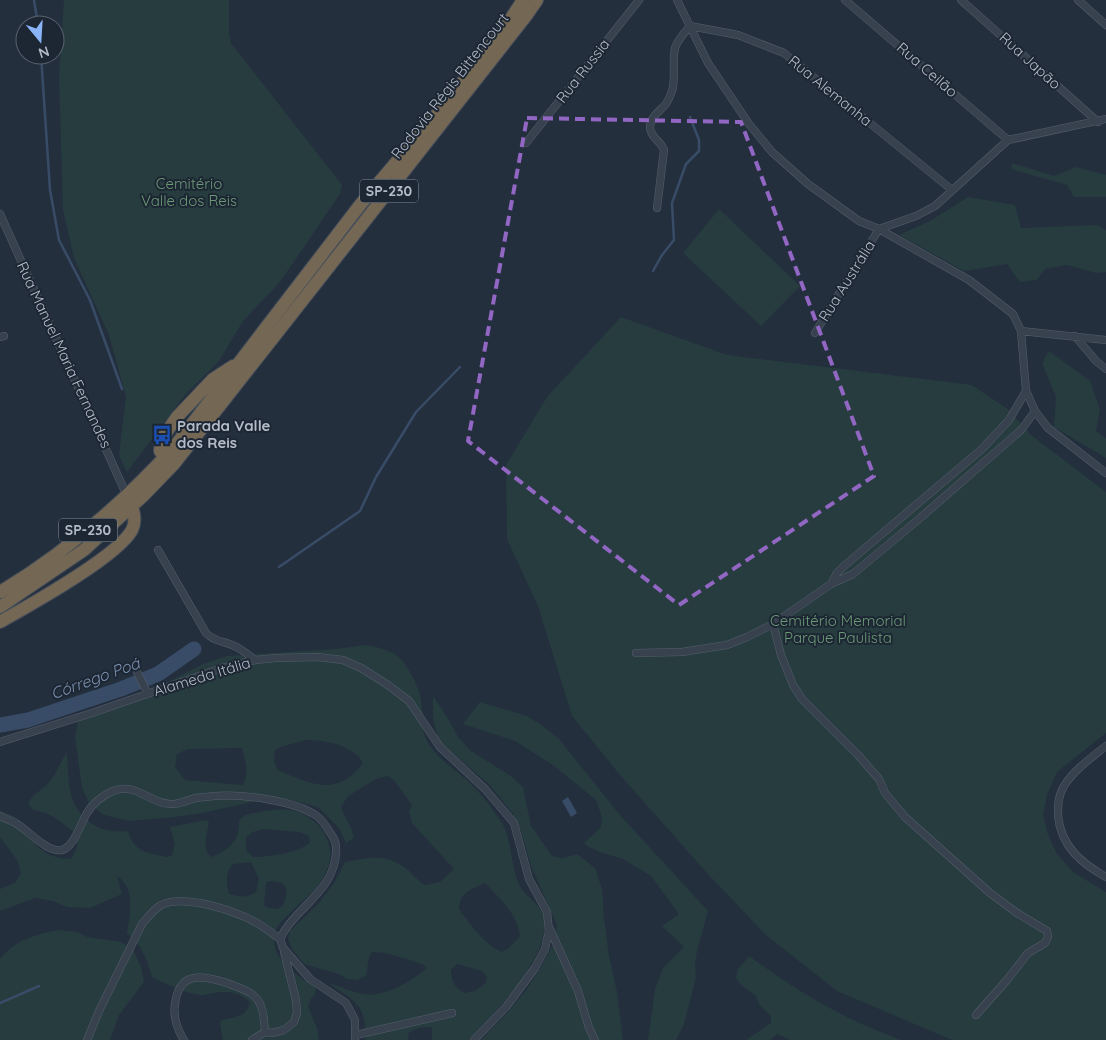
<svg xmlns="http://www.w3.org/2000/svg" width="1106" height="1040" viewBox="0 0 1106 1040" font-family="Quicksand,sans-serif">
<rect width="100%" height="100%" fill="#242f3e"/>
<path fill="#263c3f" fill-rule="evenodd" d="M64,0H229V34L231,43L342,185L340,194L280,282L243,321L219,361L185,395L127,472L119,455L126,397L109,335L74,258L63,210L59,76Z
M1012,163L1054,176L1076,167L1106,175V197H1074L1067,185L1011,169Z
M968,197L1015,205L1021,228L1098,225L1106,230V272L1096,273L1067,265L1045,269L1037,280L1020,282L1007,264L964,271L899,235L930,221Z
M719,209L800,286L761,326L683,253Z
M621,317L727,355L972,385L1009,410L1031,435L1106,492V733L1057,772L1047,795L1043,815L1048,835L1057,854L1073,872L1106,892V1040H952L837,991L766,935L706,872L620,775L572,716L538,606L507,539L506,465L547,397Z
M1049,351L1090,381L1100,409L1096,431L1106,438V458L1054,427L1056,397L1042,363Z
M366,645C377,647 392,650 401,659C408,667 417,684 420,695C425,714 418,728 430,746C442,763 460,772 474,787C484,797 494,811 502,823C513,843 510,868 521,888C528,898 545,908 545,921C546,963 496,1010 469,1040H432V1027H422L409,1032L408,1040H365C367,1004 355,1002 329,983C340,986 351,992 362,994C384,998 412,981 427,968L422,964L386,953L372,952L369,957L366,976L357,980L347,979L339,974L304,964L292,949L288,939L290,931L318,904L334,883L345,862C370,858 385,852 408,870C414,875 418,881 425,885L440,882L454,869L412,823L409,812L412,805L394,780L387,776L376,779L348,796L341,807C345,819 352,827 354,838L346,843L339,828L318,807L287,799L257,801L197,814L174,817L129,821L104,815L89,803L82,788L75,737L78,722L90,712L160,686L203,664L227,656L336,649ZM306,740C324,740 354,745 363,763C338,797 312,785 278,770L274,762L275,750L283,746ZM242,748C245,760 250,775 242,785L185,780L175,767L177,754L188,749ZM485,883C501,900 516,912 520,936L509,948L502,952C485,945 470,924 459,909C460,892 470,890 485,883ZM457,964L482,971L487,977L486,983L475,991L464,993C455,987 451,981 451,970Z
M433,696L449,720L458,737L471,751L511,776L523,787L531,826L552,856L563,858L577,854L595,868L602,889L604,918L609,956L617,992L623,1040H481L509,1011L527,989L541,967L554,943L557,925L531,866L521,831L513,814L490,785L439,741L433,719Z
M480,702L527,716L543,726L559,739L620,815L708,911L697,951L695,965L696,977L684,1024L676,1040H648L655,989L663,968L684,947L662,926L679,914L651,876L623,859L600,852L589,847L584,843L601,827L602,817L596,800L553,765L515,741L463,724Z
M67,752C69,781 66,808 94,825C103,831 117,832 128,831C134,852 147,853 167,857L172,855L175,844L170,827L207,820L209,823C207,835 201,847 211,857C230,850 240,840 239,820C246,813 255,813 264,811C272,810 282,809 290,810C315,813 336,840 329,865C326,872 321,883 316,888C306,900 283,917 276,929C275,931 274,937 274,940C275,963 297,976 315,986L316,992L311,999L308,1006L318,1031L319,1040H223L220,1023L222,1020C235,1017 246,1017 250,1003C241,991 226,991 213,993C209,993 205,996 201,995C188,994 165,984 152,977C147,960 142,945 127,933C130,914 136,888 117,876L122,894L90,908L67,907L53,901L35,898L0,911V889L15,883L21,873L17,860L0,837V811C6,813 13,815 18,819C27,825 29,837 36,845C44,854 61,861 72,858L77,847V835C64,824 50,811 32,810L28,803C36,791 43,790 51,780C57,772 61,761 67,752ZM263,829L300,832L309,836L310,842C301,853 267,857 253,857L246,850V837L253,832ZM251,862L259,879L256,892C247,898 239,897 229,894C226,882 225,874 233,864ZM271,881C289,882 289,891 283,905L278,909L268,908L264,905L266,882Z
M59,930L77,932L87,937L121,942L133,949L141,967L144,982L119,1015L110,1040H0V959C15,940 36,934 59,930Z
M749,956C782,980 817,1003 855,1021C870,1028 886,1034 901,1040H790L777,1034L770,1040H746L771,1023V1016L759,1004L756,996L740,984L736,978L738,969Z"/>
<path fill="#394c67" d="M568,797L577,813L571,817L562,801Z"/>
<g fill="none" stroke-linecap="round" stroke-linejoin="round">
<path stroke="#394c67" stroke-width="2.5" d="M34,0L38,25
M41,55L50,190L59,240L90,300L122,389
M653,271L662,255L674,240L672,203L686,164L699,151V140L690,117
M279,567L360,511L376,477L416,412L460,367
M0,1003L39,986"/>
<path stroke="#394c67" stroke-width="15" d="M0,725L28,720L121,689L158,674L194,649"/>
<defs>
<path id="street" d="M677,0L708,63L749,124L772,152L808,184L859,221L879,229L969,280L1013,314L1021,331L1026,391L1035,411L1048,428L1106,473
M845,0L1008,140
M961,0L1098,122
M1078,0L1106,25
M526,143L639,0
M657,208L664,150C661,141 651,138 650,128C650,117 659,112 665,105C668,102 670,96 672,91C676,78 672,62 675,48C678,39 685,32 690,26L738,35L784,53L952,190
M0,214L127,496
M879,229L916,216L935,206L1008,140L1106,119
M1021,331L1106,340
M815,333L879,229
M1075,336L1096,361L1106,369
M0,337L4,336
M158,550L206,633C214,641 222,641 232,645C241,648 248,655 255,660
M831,584L837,573L844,566L982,449L1009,420L1026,391
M773,624L781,655L793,685L802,699L858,755L879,779L885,793L905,817L990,893L1017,913L1047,931L1048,937L1045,943L1028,953L1007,980L976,1015
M636,653L682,652L727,645L747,637L773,624L831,584L853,574L919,519L1005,444L1022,429L1035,411
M137,672L148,694
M0,742L92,713L222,668L255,660L276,658L318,657L343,660L361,668L388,685L409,701L440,747L485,789L514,823L529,879L547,912L549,931L545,949L535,968L506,1007L474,1040
M1106,746C1091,758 1074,770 1064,786C1058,796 1058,805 1058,816C1061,846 1081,863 1106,877
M0,816C6,819 12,821 17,824C29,831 47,853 62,850C74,847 81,823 87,813C92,804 103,795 113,791C137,782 148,803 170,804C179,805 187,800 196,798C202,797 208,797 214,796C243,794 293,800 317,816C322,820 326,826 329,831C334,838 337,843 336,852C335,891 294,908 280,939L283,948L310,979L346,1003L355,1020V1040
M549,927L578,991L589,1028L595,1040
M356,1035L452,1013
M87,1040L100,1009L142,924C148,917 153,910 161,905C181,895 221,907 240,915C255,920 268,930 280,939
M184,1040C177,1030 173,1016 175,1004C179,971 202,975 227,983C236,987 247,989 254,996C264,1004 264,1020 265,1032
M252,1040L265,1032L272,1033L284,1030L294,1022L297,1013L296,1000L284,952"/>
<path id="highway" d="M170,461L160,451L161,440L177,417L213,379L233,366
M0,592C67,552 123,503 175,446L360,205L443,107L504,29L523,0
M0,607L84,550L144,495L174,464L526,16L537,0
M0,622C30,605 117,557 132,530C137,520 134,510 129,500"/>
</defs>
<use href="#street" stroke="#565f6c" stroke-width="8"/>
<use href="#highway" stroke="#434c59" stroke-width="14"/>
<use href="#street" stroke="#38414e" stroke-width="7"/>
<use href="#highway" stroke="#746855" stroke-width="12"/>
</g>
<path fill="none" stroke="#9266c3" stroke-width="4" stroke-dasharray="10 6" stroke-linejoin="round" d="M527,118L741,122L874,476L679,605L468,441Z"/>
<defs>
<symbol id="bus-bare" viewBox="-9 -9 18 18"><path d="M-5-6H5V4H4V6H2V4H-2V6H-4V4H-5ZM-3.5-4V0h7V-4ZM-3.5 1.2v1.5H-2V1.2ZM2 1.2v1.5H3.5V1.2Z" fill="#1a4fb4" stroke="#1d2633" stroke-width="2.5" paint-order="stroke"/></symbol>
</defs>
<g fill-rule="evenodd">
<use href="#bus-bare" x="148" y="421" width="28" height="28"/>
</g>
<g text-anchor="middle" stroke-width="4" stroke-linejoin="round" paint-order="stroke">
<g fill="#1d2633" stroke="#878f9c" stroke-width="1">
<rect x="360" y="179.5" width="58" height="23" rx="4"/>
<rect x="59" y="518.5" width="58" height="23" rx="4"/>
</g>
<g font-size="14" font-weight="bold" fill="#b4bcc9">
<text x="389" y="196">SP-230</text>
<text x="88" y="535">SP-230</text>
</g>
<g font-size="15" fill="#b4bcc9" stroke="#1d2633">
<text transform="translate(1030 61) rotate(42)" y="5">Rua Japão</text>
<text transform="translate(927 70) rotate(41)" y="5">Rua Ceilão</text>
<text transform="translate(583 71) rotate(-52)" y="5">Rua Russia</text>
<text transform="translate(450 86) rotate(-52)" y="5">Rodovia Régis Bittencourt</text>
<text transform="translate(830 91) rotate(39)" y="5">Rua Alemanha</text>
<text transform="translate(847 281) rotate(-58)" y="5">Rua Austrália</text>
<text transform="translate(64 355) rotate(65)" y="5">Rua Manuel Maria Fernandes</text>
<text transform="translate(202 677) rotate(-17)" y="5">Alameda Itália</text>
</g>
<g font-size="15" fill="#6b9a76" stroke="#1d2633">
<text x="189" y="189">Cemitério<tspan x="189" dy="17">Valle dos Reis</tspan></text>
<text x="838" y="626">Cemitério Memorial<tspan x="838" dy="17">Parque Paulista</tspan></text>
</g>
<g font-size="15" font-weight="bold" fill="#b4bcc9" stroke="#1d2633" text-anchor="start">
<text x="177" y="431">Parada Valle<tspan x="177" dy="17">dos Reis</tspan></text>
</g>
<g font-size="16" font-style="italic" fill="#7c92b1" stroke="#1d2633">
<text transform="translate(95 678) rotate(-20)" y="6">Córrego Poá</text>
</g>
</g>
<g transform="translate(40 40) rotate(162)"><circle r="24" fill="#1d2633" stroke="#59626f"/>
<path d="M0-4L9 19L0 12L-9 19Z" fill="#8ab4f8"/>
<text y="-8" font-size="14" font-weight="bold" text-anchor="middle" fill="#b4bcc9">N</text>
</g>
</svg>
